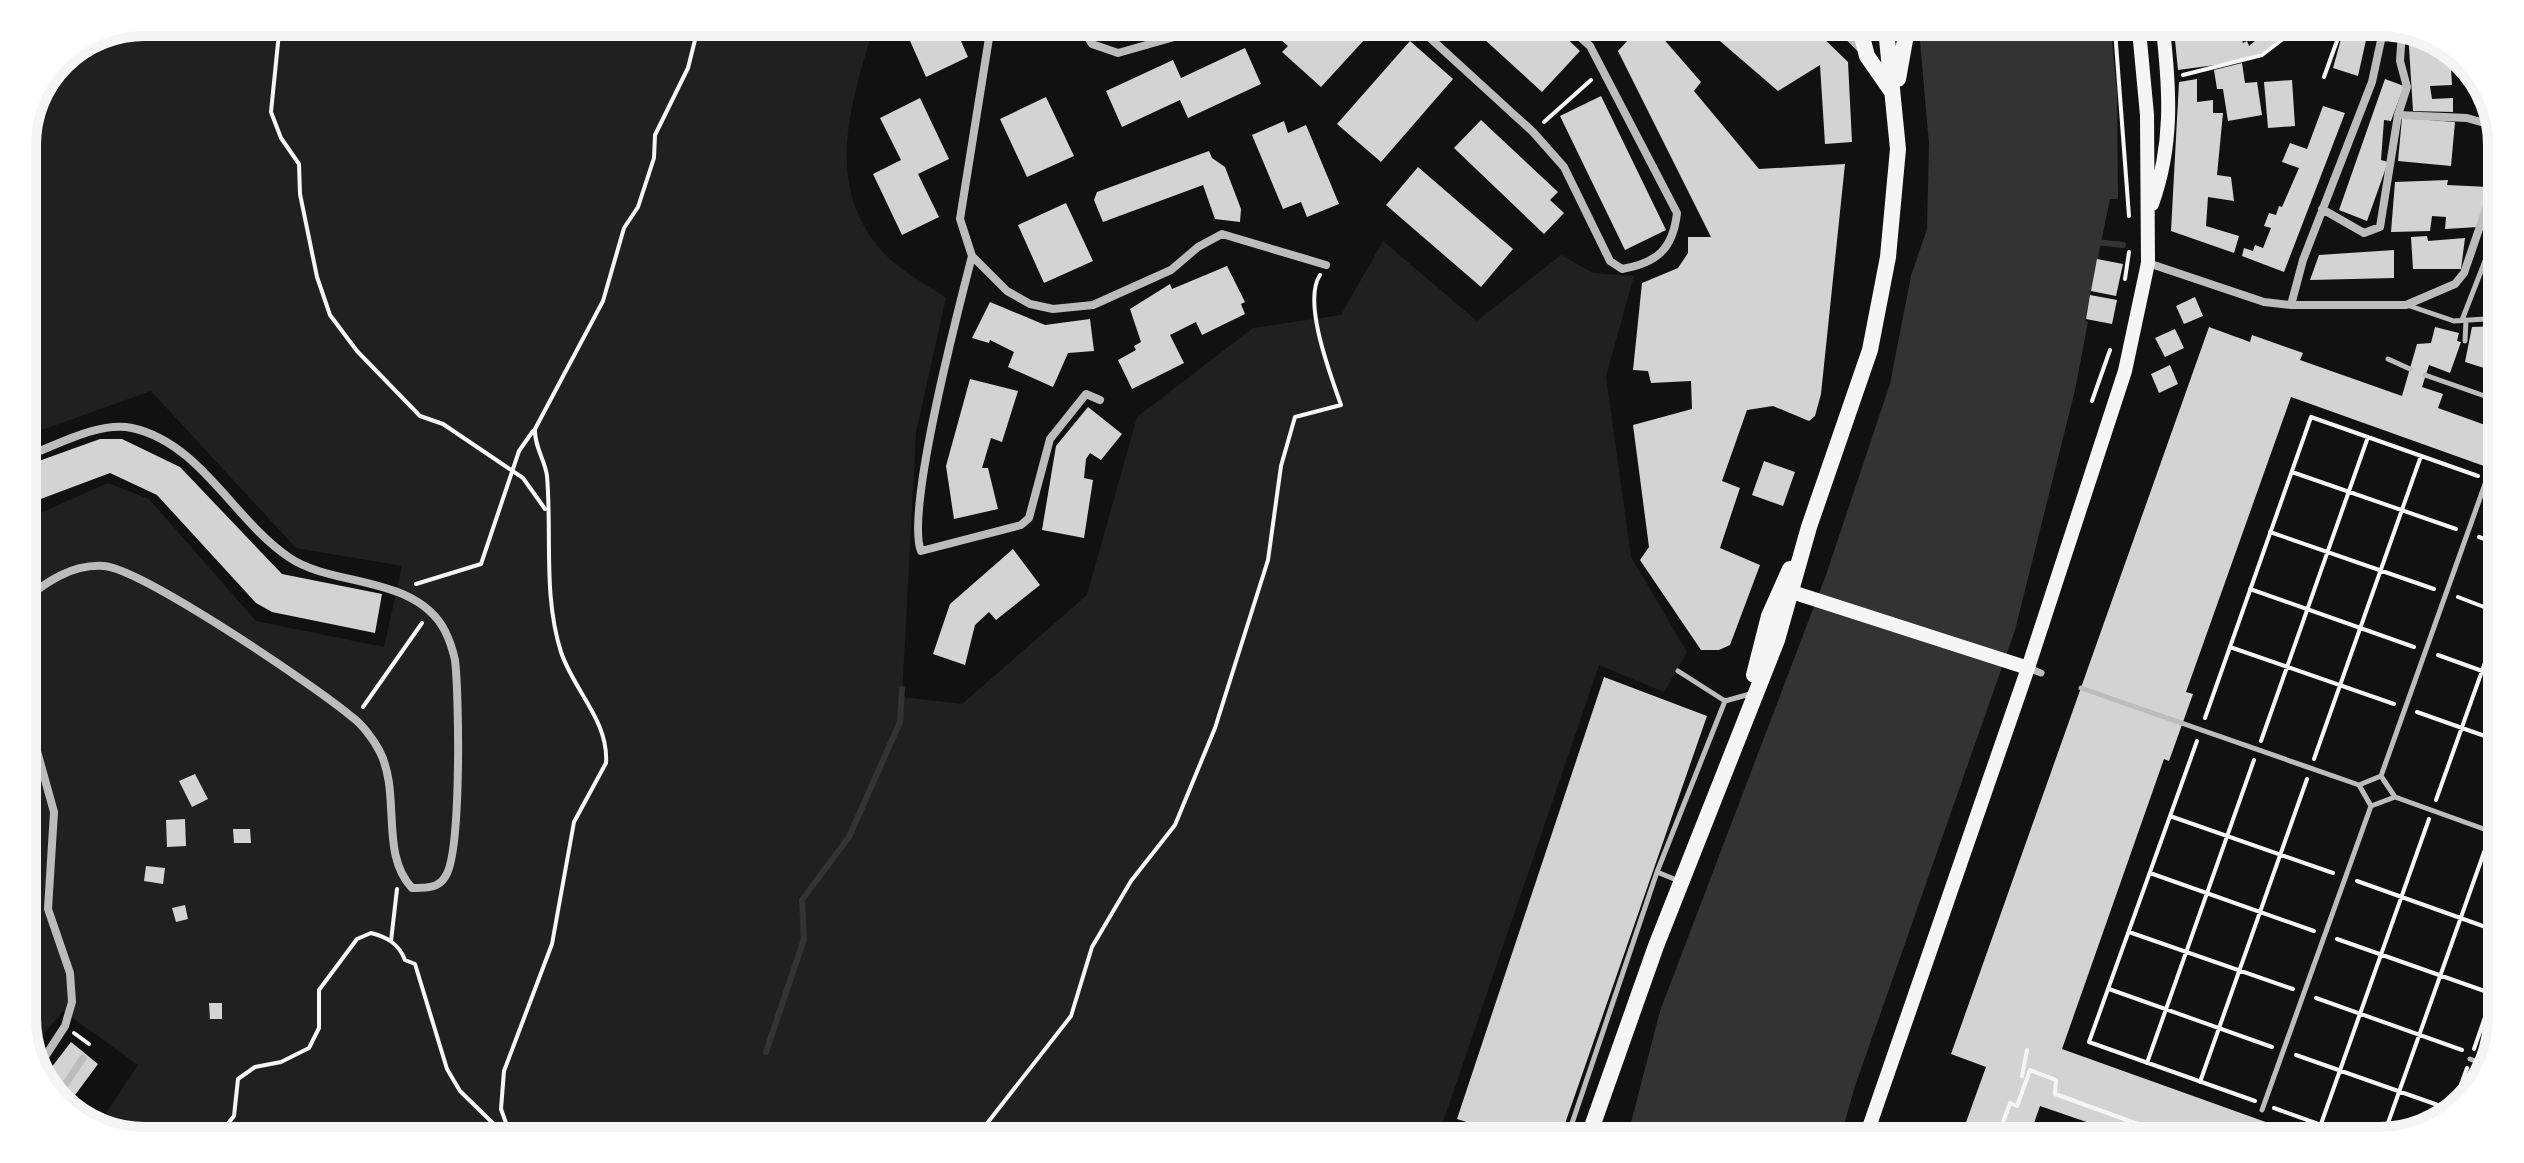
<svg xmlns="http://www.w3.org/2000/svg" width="2524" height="1163" viewBox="0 0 2524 1163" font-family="'Exo 2',sans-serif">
<rect width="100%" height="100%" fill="#111"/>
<path fill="#202020" d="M145,22L874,25C852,102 822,183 882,251C898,270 926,284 946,298L916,433L902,697L962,704L1087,595L1137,417L1253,328L1341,315L1383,241L1477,321L1561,255L1593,273L1634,276L1606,376L1631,557L1687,652L1664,692L1599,665L1438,1137L95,1130L138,1065L63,1011L30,1050L22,1026V521L108,483L149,499L256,621L384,647L402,566L296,548L151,391L22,437V138L58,58Z"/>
<path fill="#333" d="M1919,29L2111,30L2117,94L2118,199H2110L2085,320L2088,322L2075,390L2015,630L1855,1086L1840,1139L1627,1138L1660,1011L1826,575L1890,384L1911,276L1927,229L1929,144Z"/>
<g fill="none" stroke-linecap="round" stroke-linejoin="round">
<path stroke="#333" stroke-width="6" d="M2095,242L2123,245
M766,1052L804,939L802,900L849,837L900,722L902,689"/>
</g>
<path fill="#d3d3d3" d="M903,25H954L968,57L926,77Z
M1281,27H1376L1321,87L1282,52L1288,46L1274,34Z
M1472,28H1556L1580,51L1542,92Z
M1639,28H1654L1701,82L1694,91L1759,169L1845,164L1821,394L1815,416L1809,421L1773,406L1747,410L1722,481L1740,488L1720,548L1760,565L1730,645L1719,650H1701L1640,560L1649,547L1633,425L1692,409L1691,381L1651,383L1648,371L1633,370L1642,283L1678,268L1688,253V237H1711L1618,51Z
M1706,29H1814L1848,62L1852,142L1825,144L1820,65L1778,91Z
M2174,30L2239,31L2243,43L2247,41L2249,46L2267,31H2290L2262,53L2230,63L2178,70Z
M2368,31L2358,76L2333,68L2341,39L2319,31Z
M2408,31L2426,32L2450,51L2452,85L2430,86L2432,99L2453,98V112L2413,111Z
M1410,41L1453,79L1381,162L1337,124Z
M1245,48L1261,84L1188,118L1180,100L1122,127L1106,91L1173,60L1181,78Z
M2242,63L2245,83L2257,82L2262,115L2228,121L2223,89H2217L2214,70Z
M2197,79V102L2213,100V113H2223L2217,175L2231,177L2234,201L2208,197L2206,226L2239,236L2234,253L2171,231L2179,82Z
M2385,79L2404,86L2391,121L2384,120L2381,160L2388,162L2367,221L2339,210Z
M2292,80L2295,126L2268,128L2264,82Z
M1601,96L1666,230L1625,250L1560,116Z
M1046,97L1074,156L1027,177L1000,119Z
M920,98L949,159L918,174L939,217L902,235L873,174L901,160L880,118Z
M2323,106L2345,113L2284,272L2242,256L2244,248L2253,251L2255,245L2263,248L2271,228L2264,226L2269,213L2276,215L2279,206L2282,207L2299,168L2282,162L2290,143L2307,149Z
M2402,118L2455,122L2451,166L2398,161Z
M1481,120L1558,192L1550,200L1564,213L1544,234L1454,148Z
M1284,121L1288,133L1306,125L1339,204L1307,217L1301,202L1283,209L1252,135Z
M1209,151L1212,158L1225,167L1241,209L1240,222L1215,219L1203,185L1103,222L1094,200L1097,192Z
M1418,167L1513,249L1481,287L1386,205Z
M2448,180L2447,185L2489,187L2478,227L2445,229L2446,217L2432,216L2430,231L2391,232L2395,182Z
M1066,203L1093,261L1044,283L1018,225Z
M2427,236L2428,241L2465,238L2461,269H2413L2411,237Z
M2394,250V278L2310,280L2319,255Z
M2500,254V291L2489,292Z
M2097,259L2123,264L2116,296L2091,291Z
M1227,266L1245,302L1241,304L1245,314L1202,335L1196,322L1170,335L1184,363L1132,389L1118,360L1136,350L1134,346L1141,342L1130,309L1170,284L1172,289Z
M2090,295L2117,300L2112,324L2086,319Z
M2195,297L2203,316L2184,324L2176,306Z
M990,302L1045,325L1090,319L1094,351L1068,353L1053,387L1008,367L1014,352L990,340L989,343L972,338Z
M2500,326V350L2492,347L2484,368L2465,362L2472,327Z
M2209,327L2250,342L2252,335L2303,353L2300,360L2402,396L2417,344L2431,343L2435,327L2459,333L2457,341L2461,342L2450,373L2429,365L2422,387L2443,394L2438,408L2499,430L2498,471L2291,397L2186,692L2193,694L2169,761L2164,759L2062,1049L2319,1141L2139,1140L2040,1106L2028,1140L1960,1139L1986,1067L1951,1054Z
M2175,329L2184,348L2165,357L2155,338Z
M2170,365L2178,384L2159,393L2151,374Z
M970,379L1018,391L1002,442L991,438L982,468H988L998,509L954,519L946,466Z
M1088,407L1122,434L1101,460L1090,453L1086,459L1084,478L1093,480L1084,538L1042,530L1056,446Z
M100,439H122L180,467L282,574L382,594L375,633L272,612L256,603L157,495L110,473L22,506V467Z
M1764,461L1795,472L1783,506L1752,495Z
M1013,549L1040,585L996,620L989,612L975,625L965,665L933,654L950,604Z
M1604,677L1707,716L1560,1138L1514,1137L1457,1119Z
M195,774L208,799L192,807L179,781Z
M185,819L186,846L167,847L166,820Z
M233,829H250L251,843H234Z
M146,866L165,868L163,884L144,881Z
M185,905L188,919L176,922L172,908Z
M209,1003H222V1019H210Z
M71,1042L98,1064L67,1106L43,1087L41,1081Z"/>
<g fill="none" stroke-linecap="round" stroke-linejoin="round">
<path stroke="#f5f5f5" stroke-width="4" d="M280,23L271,112L281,138L299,164L300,194L317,277L330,315L357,351L420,416L443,424L523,478L545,509
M2115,30L2129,216
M2183,75L2262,55L2293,31
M2324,77L2338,38
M1544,122L1591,80
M2125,279L2129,252
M2092,401L2110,350
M2292,472L2456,529
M2270,532L2434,589
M2479,537L2498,544
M416,584L481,564L519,451L533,431
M2250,589L2414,647
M2458,597L2497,612
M2230,647L2394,704
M2438,655L2496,676
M363,707L422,623
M2417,712L2496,740
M2205,718L2311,417L2478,476
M2197,741L2089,1042L2255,1101
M2261,741L2368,437
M2314,759L2421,456
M2436,800L2497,629
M2170,816L2333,873
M2150,873L2314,931
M2357,881L2494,930
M2129,932L2293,989
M2337,939L2493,994
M391,941L397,889
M2109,989L2272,1047
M2316,998L2462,1050
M74,1033L89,1044
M2474,1049L2493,994
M2296,1055L2452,1110
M2147,1063L2254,760
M2022,1076L2027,1050
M2200,1082L2307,779
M2274,1108L2366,1141
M2449,1118L2467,1068
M2321,1124L2429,819
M221,1132L234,1116L238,1079L255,1067L281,1062L309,1048L319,1028V990L357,939L371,933C387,937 399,944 405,960L415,964L447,1069L460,1091L503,1133
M504,1133L506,1123L501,1109L504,1071L552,944L574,822L606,763C609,721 574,691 561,652C543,595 552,535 547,476C545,460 534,446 535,429L603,301L624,228L638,207L654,158L655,135L688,68L699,24
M978,1135L1071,1016L1092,947L1131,881L1175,825L1215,728L1268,560L1281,466L1295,417L1341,405C1331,376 1302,302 1320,275
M1997,1139L2010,1103L2017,1106L2030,1070L2056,1080L2055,1094L2182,1140
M2052,1140L2057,1127L2092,1140
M2382,1140L2488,841"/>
<path stroke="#bcbcbc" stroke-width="5" d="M2407,305L2454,321L2500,318
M2462,320L2501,220
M2465,341L2466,320
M2388,359L2410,369
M2425,375L2499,401
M1678,671L1725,701
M2081,688L2359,785
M2381,776L2395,797L2371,806L2359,785L2381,776L2490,470
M2395,797L2495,833
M1657,872L1679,881
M2470,1059L2491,1067
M2262,1110L2371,806
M1567,1138L1657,872L1725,701L1750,694"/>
<path stroke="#bcbcbc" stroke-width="7" d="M2028,668L2041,673
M56,1098L83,1058"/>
<path stroke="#bcbcbc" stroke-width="8" d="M995,26L989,38L960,219L972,256L1007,291L1030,304L1053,309L1093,305L1171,270L1198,247L1222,234L1326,265
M1081,26L1092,44L1118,53L1213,26
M1418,27L1533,132L1564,167L1610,261L1622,269C1657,263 1673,249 1677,213L1590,46L1570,28
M1841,29L1863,51
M2398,115L2467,118L2498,127
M2322,209L2364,233L2380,227L2398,115L2407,87L2400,61L2402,31
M972,256C959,307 905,511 921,551L1021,525L1029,518L1050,439L1086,394L1100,400
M2148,263L2264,302L2291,305H2406L2455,284L2464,273L2501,165
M2291,305L2303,260L2372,82L2383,31
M22,458C54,447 97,421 132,428C201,443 235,522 290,558C333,587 416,575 445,631C449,639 453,651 455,660C459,693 462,854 445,877C438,889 424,888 412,888C379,853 402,793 379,750C373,739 362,724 352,717C317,687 142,569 104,566C71,564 47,582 22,601
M22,720L37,751L54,812L48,909L70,973L72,1002L65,1026L37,1069"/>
<path stroke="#f5f5f5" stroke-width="14" d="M2152,204C2173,146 2170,91 2163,30
M1792,592L2028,668
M1865,1139L2028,668L2125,371L2148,263L2147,115L2139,30"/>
<path stroke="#f5f5f5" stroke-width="16" d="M1860,29L1867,56L1892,92
M1898,79L1907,29
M1754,675L1769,616L1790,569
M1588,1138L1656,946L1777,640L1809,527L1870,350L1888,257L1898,149L1886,29"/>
</g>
<path d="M0 0H2524V1163H0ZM145 36H2379A109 109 0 0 1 2488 145V1018A109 109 0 0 1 2379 1127H145A109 109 0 0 1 36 1018V145A109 109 0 0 1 145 36Z" fill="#fff" fill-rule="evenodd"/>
<path fill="none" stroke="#f5f5f5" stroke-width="10" d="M145 36H2379A109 109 0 0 1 2488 145V1018A109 109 0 0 1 2379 1127H145A109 109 0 0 1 36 1018V145A109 109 0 0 1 145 36Z"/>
</svg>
